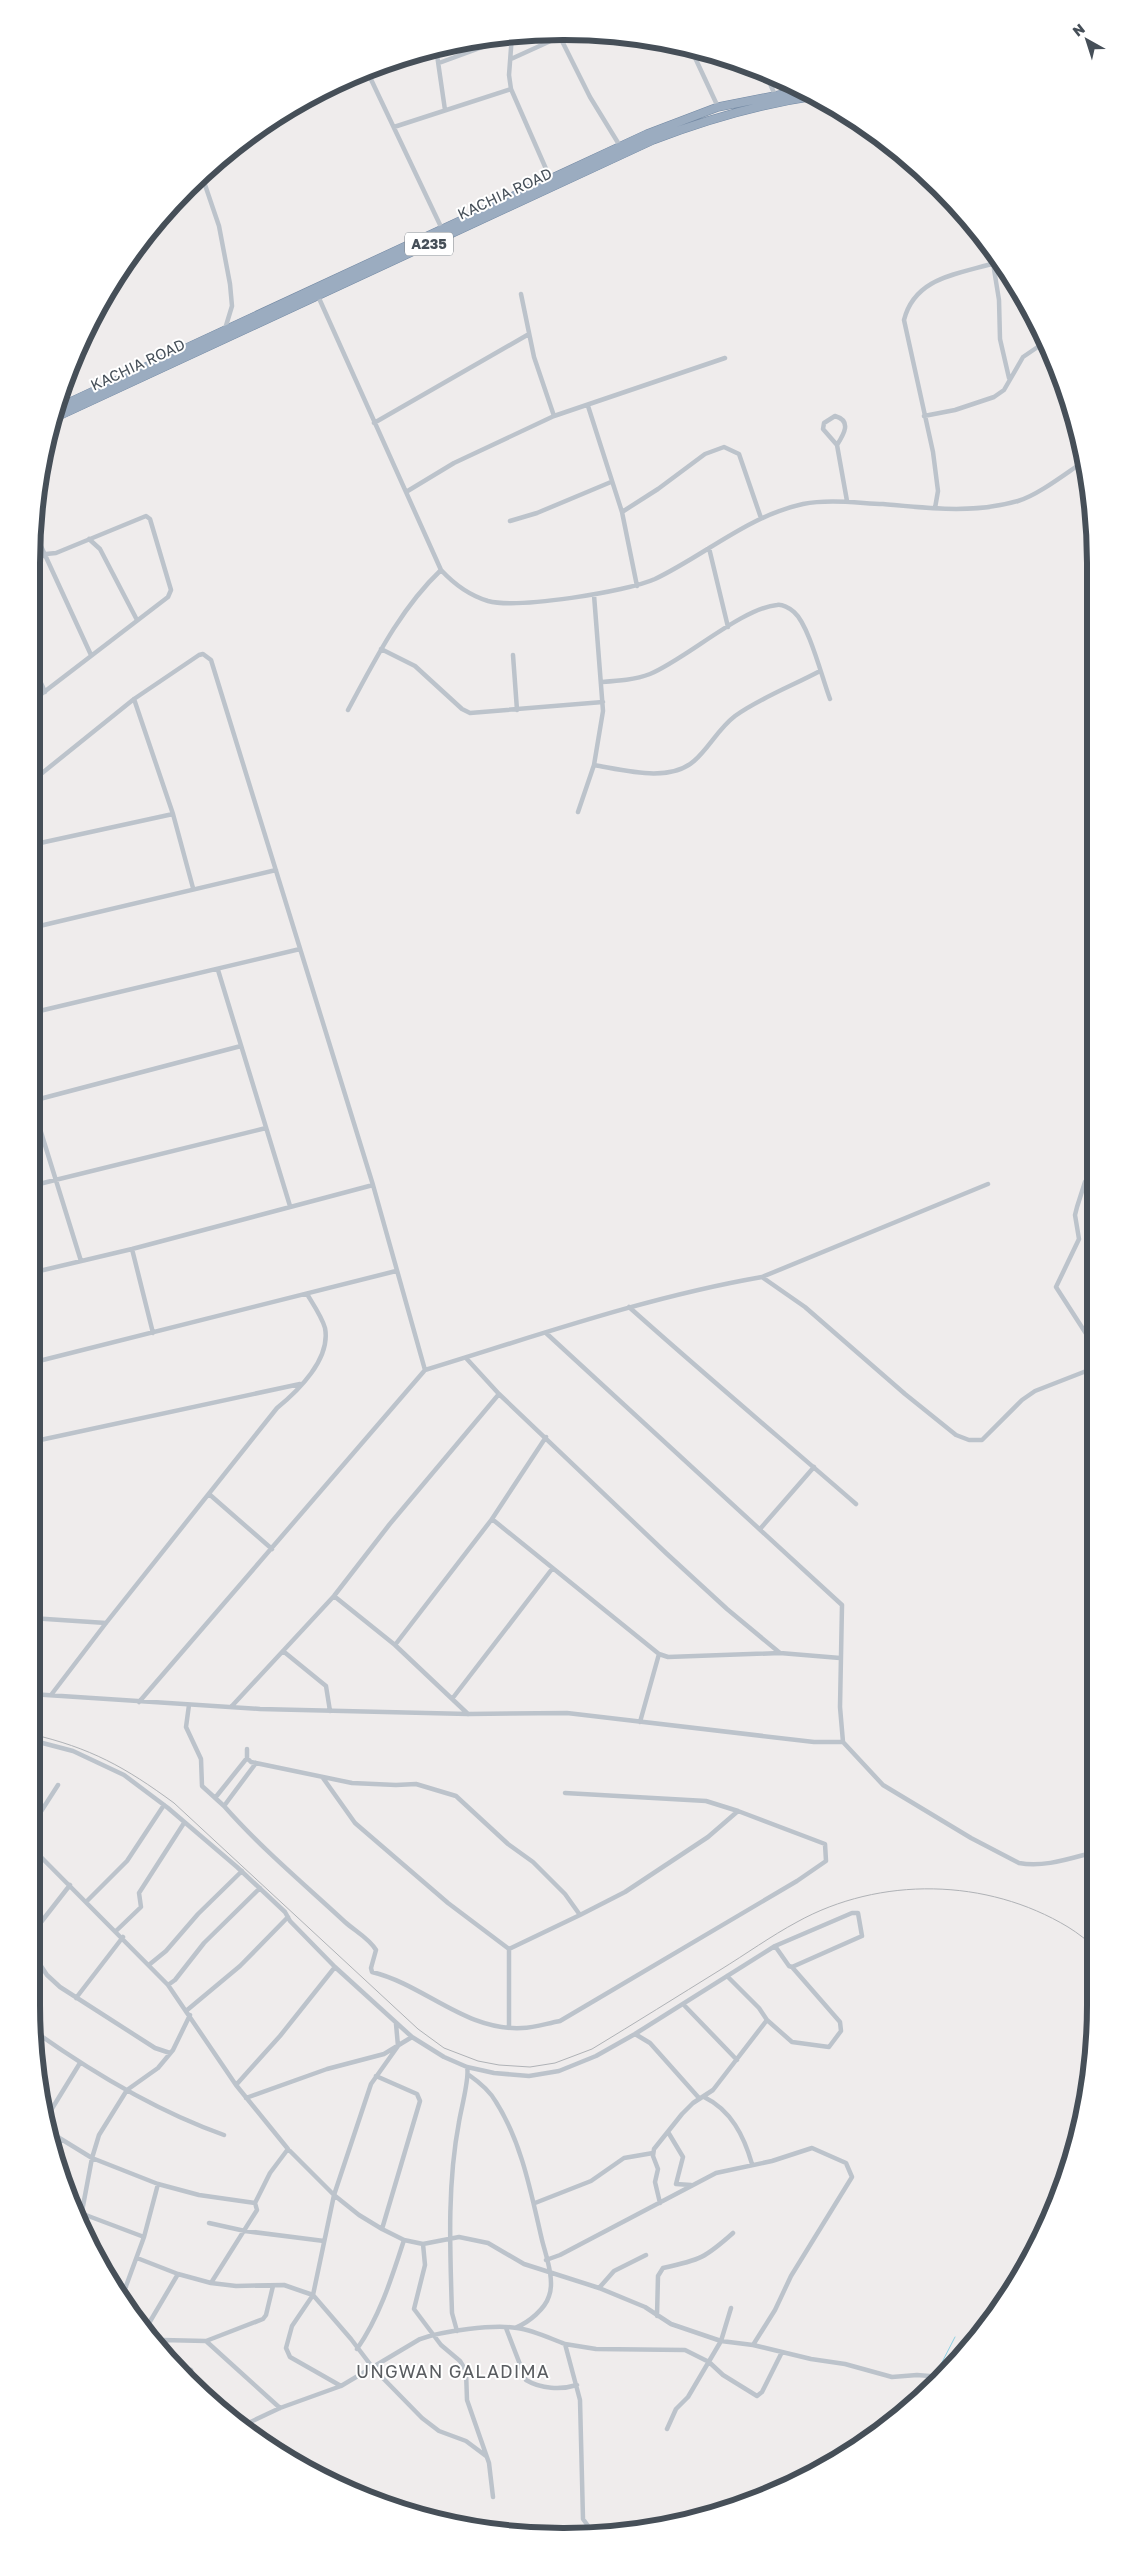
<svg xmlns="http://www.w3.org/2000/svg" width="1127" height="2568" viewBox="0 0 1127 2568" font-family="'Golos Text',sans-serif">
<rect width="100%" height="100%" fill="#efecec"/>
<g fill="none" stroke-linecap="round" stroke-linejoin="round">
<path stroke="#8ed0e3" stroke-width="1" d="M936,2374L955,2337
M925,2394L934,2378"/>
<defs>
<path id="trunk" d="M55,409L647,134L718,107L804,90
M52,419L653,140C705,120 760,104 815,96"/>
</defs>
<use href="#trunk" stroke="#7389a3" stroke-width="9"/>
<path stroke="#bcc3cb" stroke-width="4.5" d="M512,35L509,75L511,89L550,178
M436,48L445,110
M691,49L718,107
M511,59L555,39L562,41L590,97L620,146
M439,63L512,36
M367,71L442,229
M765,72L775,95
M394,127L511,89
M202,176L219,226L230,284L232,306L225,329
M993,263L999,300L1000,339L1009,378
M521,294L534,357L554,416
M318,296L441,570C454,584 468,595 488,601C517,609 626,592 655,579C705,555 748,516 803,504C829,499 857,503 883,504C927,508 974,514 1018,501C1038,495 1065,474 1083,462
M588,406L622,512L637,586
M924,416L955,410L994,397L1004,390L1023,357L1045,342
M374,423L529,334
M837,445C844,434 852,421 835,416L824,423L823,429L837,445L847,501
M406,492L454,463L554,416L725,358
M935,508L938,491L933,452L904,320C915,276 960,274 998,262
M622,512L658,489L705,454L724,447L739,454L761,518
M510,521L537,513L611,482
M34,531L91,655
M89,539L100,549L137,620
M709,548L728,627
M381,649L415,666L462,709L470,713L603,702
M513,655L517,710
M31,661L45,692
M601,682C617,681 635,680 650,674C686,659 742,608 777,605C783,604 789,608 794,612C809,625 822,678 830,699
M134,699L173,814L193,888
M31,702L168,597L171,590L150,519L146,516L56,553L46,554L31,564
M348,710C375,660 400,609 441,570
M594,765C624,770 669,783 694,761C709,748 718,729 735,716C760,698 792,686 820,671
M31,782L134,699L199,655L203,654L211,660L373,1185L425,1370L139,1702
M578,812L594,765L603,711L594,595
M31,845L173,814
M31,928L276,870
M218,970L290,1206
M31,1013L300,949
M31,1100L81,1261
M32,1101L241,1046
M1093,1172L1085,1182L1077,1207L1075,1215L1079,1239L1056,1287L1094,1346
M31,1186L266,1128
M132,1249L153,1333
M31,1273L132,1249L373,1185
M762,1277L988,1184
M629,1307C704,1374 780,1438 856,1504
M546,1333L842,1605L840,1707L843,1742L883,1785L971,1838L1019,1863C1044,1868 1071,1858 1095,1852
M466,1358L499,1394L666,1553L727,1609L780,1653L840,1658
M31,1363L396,1271
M425,1370C536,1336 647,1297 762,1277L805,1307L905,1394L956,1435L969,1440H982L1022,1400L1035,1391L1094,1368
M31,1442L300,1384
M209,1494L272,1549
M492,1519L659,1654L668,1657L780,1653
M760,1529L814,1467
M334,1596L395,1645L468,1714
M31,1618L106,1623
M395,1645L492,1519L546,1437
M283,1651L326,1686L330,1711
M31,1694L260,1709L468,1714L567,1713L814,1742H843
M51,1695L106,1623L277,1408C298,1391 331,1359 325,1328C322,1317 313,1304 307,1294
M452,1699L552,1569
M189,1705L186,1727L201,1759L202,1786L224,1806
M231,1707L334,1596L389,1525L499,1394
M640,1722L659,1654
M31,1740L73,1751L124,1775L168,1808L237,1867L285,1912L290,1921L335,1967L412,2037L444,2057L467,2067L494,2073L529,2076L559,2071L596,2056L635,2034L775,1946L852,1913H858L862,1936L792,1967
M247,1749V1758L251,1762L352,1783L396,1785L416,1784L456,1796L508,1844L533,1862L565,1894L580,1915L625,1892L708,1837L738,1811L825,1844L826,1861L797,1881L560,2021C548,2023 535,2028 522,2028C465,2031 425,1985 372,1972L371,1968L376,1950C369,1938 355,1931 345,1922C304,1884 261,1848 224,1806L256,1763
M323,1778L355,1823L448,1903L509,1949
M565,1793L706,1801L738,1811
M215,1798L247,1758
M31,1827L58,1785
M31,1847L168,1985L236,2085L288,2149L334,2195L359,2215L382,2229L404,2240L423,2244L459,2237L488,2243L524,2264L599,2288L645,2307L671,2324L721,2341L753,2345L811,2359L845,2364L892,2377L917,2375L942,2377
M87,1901L127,1861L164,1805
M116,1931L141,1907L139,1893L184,1823
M31,1935L70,1885
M509,1949L580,1915
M31,1951L47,1975L60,1987L155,2048L170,2053
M150,1964L166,1951L198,1914L242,1871
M727,1976L759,2008L767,2020L792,2042L829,2047L841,2031L840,2022L792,1967L789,1966L775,1946
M168,1985L175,1980L204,1943L260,1888
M76,1998L123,1937
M683,2004L737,2060
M186,2011L240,1966L288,1917
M509,2027V1949
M34,2031C93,2073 156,2111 224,2135
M635,2034L650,2043L699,2098
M469,2075C479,2082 490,2091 496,2102C522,2143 531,2193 542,2240C546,2256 555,2280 549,2296C545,2309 529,2322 517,2327
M376,2076L417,2094L420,2101L382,2229
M236,2085L280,2036L335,1967
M704,2097C731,2110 744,2136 752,2164
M246,2098L327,2069L384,2054L412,2037
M45,2120L80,2063
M48,2131L92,2158L158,2184L199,2195L255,2203
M668,2132L683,2157L676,2184L691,2185
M54,2154L61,2139
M535,2203L591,2181L624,2158L653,2153
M660,2203L655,2182L658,2169L653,2156L654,2149L682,2114L693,2103L713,2090L767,2020
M83,2214L144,2237
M80,2222L92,2158L99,2135L127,2090L158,2068L173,2050L190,2015
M209,2223L245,2231L324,2241
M423,2244L425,2265L414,2309L441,2345L460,2361L466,2371L467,2400L489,2463L493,2497
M137,2258L178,2274L211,2283L236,2286L284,2285L313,2295L351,2339L373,2368L422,2418L439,2431L466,2441L486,2456
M546,2260L560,2255L716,2173L772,2161L812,2148L846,2163L852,2177L791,2276L775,2310L753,2345
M109,2280L126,2287
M211,2283L257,2210L255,2203L270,2173L288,2149
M599,2288L614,2271L646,2255
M122,2297L144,2237L158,2184
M657,2316L658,2276L663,2268C700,2260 705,2258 733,2233
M506,2328L526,2380C541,2389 561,2390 577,2385
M145,2330L178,2274
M457,2331L452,2313C450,2250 447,2185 459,2122C461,2109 470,2077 467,2067
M206,2341L263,2319L266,2315L273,2286
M154,2343L162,2340L206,2341L280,2408
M565,2344L596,2349L685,2350L709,2362L723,2375L757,2396L762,2392L782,2352
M357,2349C380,2316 392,2277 404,2240
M185,2378L191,2370
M341,2386L290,2357L286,2348L292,2326L313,2295L334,2195L371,2084L398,2046L396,2024
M242,2426L280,2408L341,2386L420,2339C443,2331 493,2324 517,2328C533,2330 549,2338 565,2344L580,2400L583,2519L594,2534
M667,2429L676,2409L688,2397L721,2341L731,2308"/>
<use href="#trunk" stroke="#9bacc0" stroke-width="8"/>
<path stroke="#afb2b6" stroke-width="1" d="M31,1734C91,1748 125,1767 174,1803L418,2029L444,2048L478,2061L499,2065L530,2067L555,2063L592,2049C635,2023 678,1996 720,1970C746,1954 771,1936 797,1922C880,1876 987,1878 1068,1927C1078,1933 1087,1941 1096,1947"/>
</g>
<g text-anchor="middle" stroke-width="4" stroke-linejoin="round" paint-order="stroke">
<rect fill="#fff" stroke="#7e848a" stroke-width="1" x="405" y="232.5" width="48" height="23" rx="4"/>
<g font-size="14" font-weight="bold" fill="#464f58">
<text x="429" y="249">A235</text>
</g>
<g font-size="15" fill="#464f58" stroke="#fff">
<text transform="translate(505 194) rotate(-25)" y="5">KACHIA ROAD</text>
<text transform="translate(138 365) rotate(-25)" y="5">KACHIA ROAD</text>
</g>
<g font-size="18" letter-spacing="1" fill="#5a5d61" stroke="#fff">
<text x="453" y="2378">UNGWAN GALADIMA</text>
</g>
</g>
<path d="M0 0H1127V2568H0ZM563 40H564A523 523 0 0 1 1087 563V2005A523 523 0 0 1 564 2528H563A523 523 0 0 1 40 2005V563A523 523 0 0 1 563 40Z" fill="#fff" fill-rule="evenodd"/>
<path fill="none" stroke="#464f58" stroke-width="6" d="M563 40H564A523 523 0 0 1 1087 563V2005A523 523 0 0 1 564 2528H563A523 523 0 0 1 40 2005V563A523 523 0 0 1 563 40Z"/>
<g transform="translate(1087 40) rotate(321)" stroke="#ffffff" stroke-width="4" paint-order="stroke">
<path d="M0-4L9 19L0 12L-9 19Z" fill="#464f58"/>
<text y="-8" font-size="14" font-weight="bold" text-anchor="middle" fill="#464f58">N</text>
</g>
</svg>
